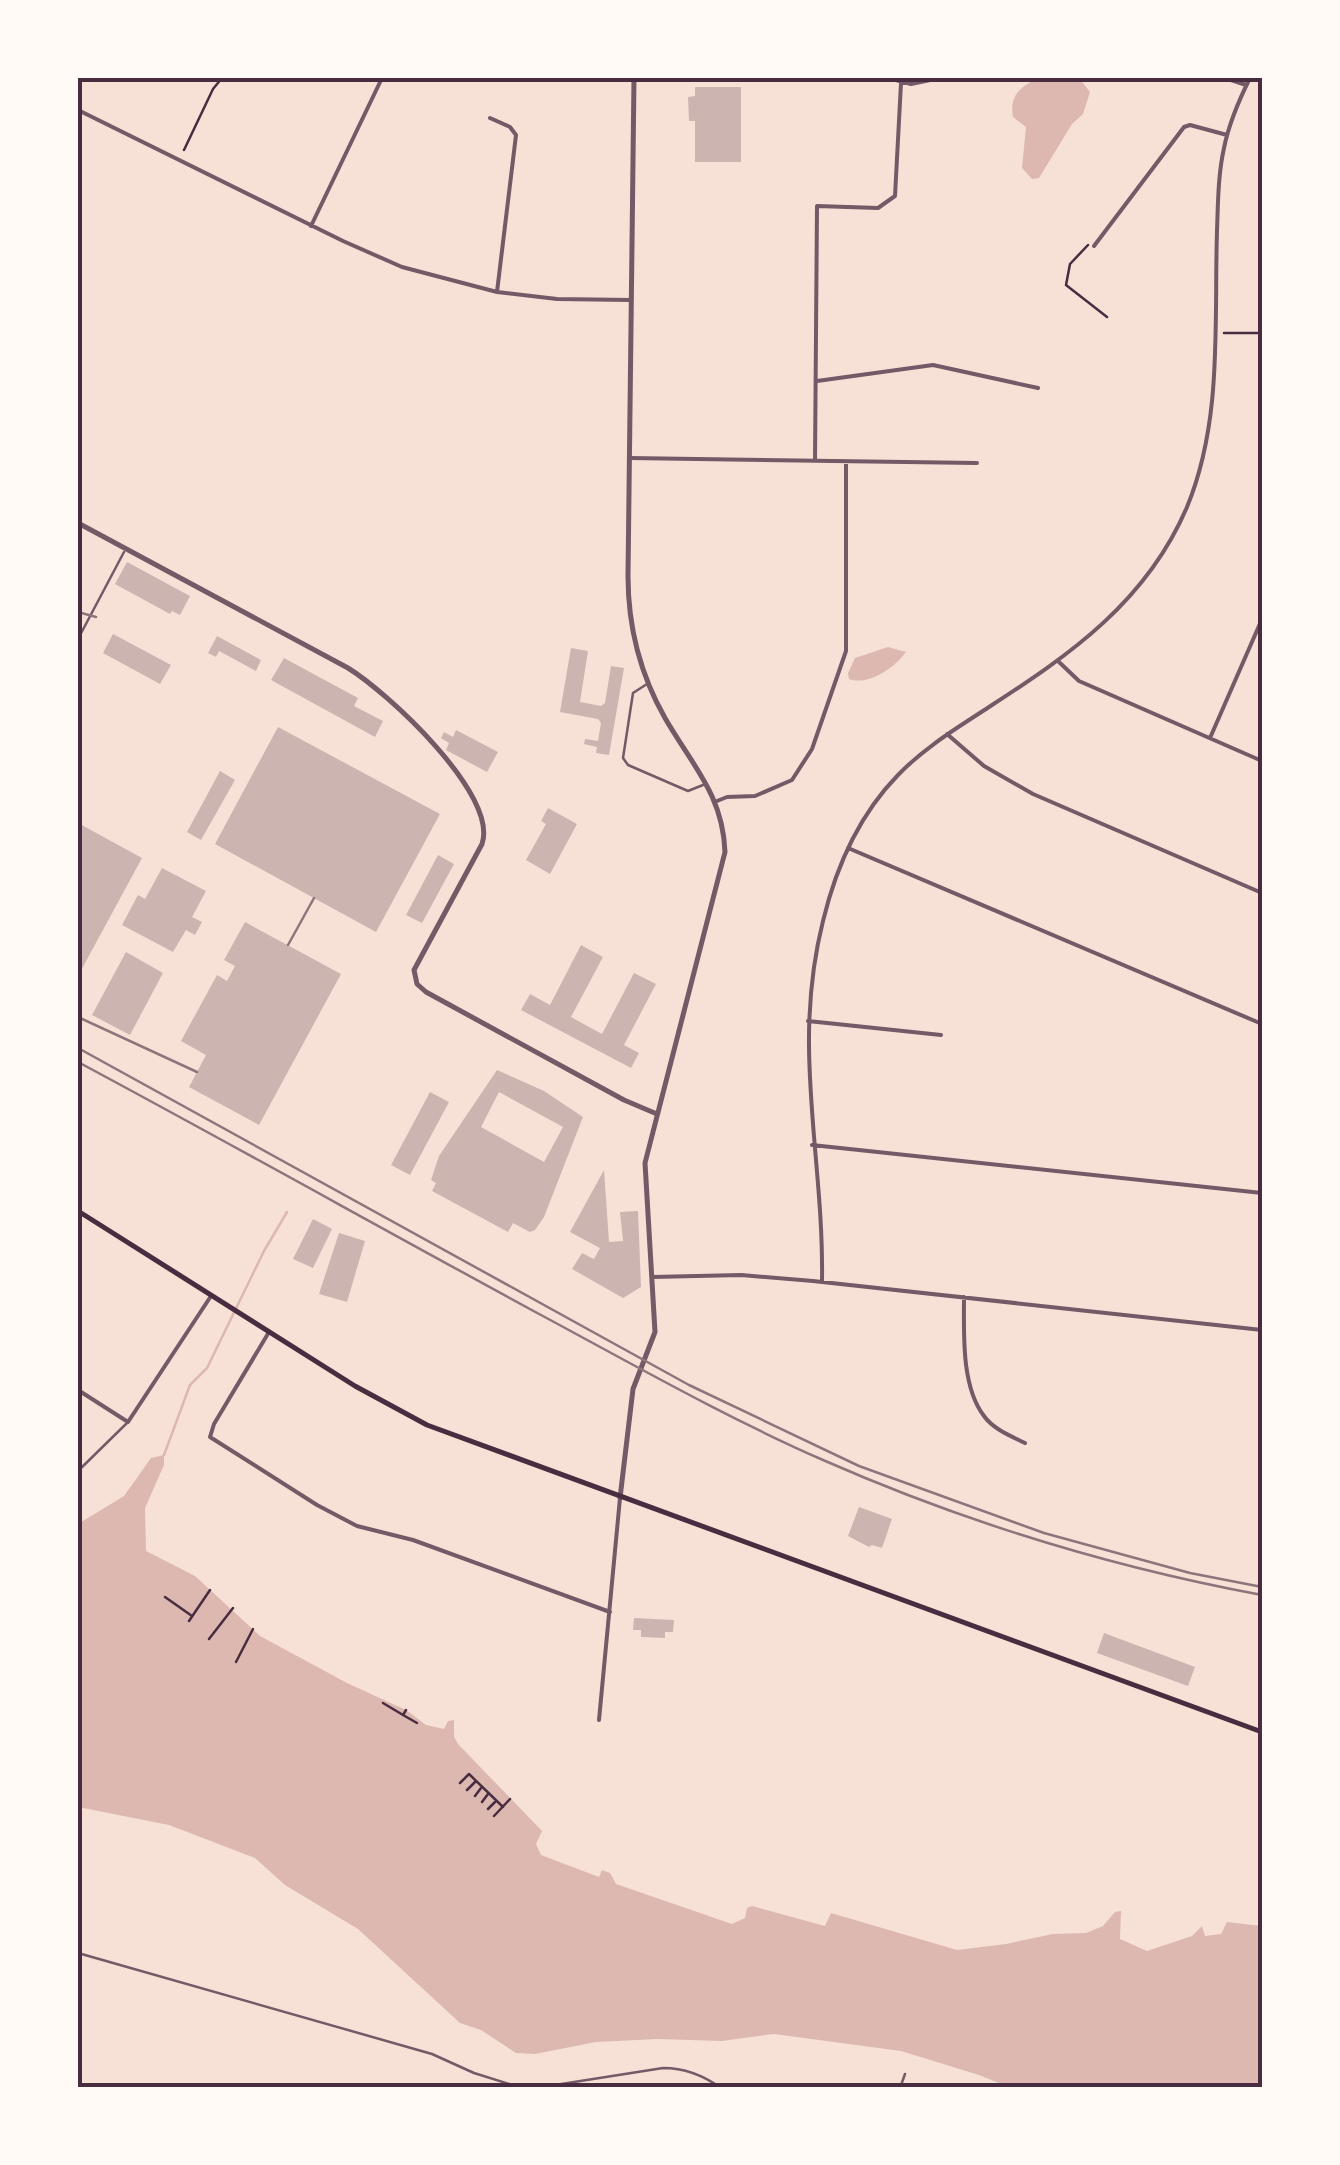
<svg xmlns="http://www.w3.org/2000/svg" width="1340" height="2165" viewBox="0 0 1340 2165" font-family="Figtree,sans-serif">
<rect width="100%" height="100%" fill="#f7e1d7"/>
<path fill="#dcb8b0" d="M1039,78H1079L1090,92L1083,114L1072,124L1039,178L1032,179L1022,168L1026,127L1013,117C1009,95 1021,86 1039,78Z
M888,647L906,652C894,668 869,686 849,679L848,673L855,658Z
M164,1455V1465L145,1508L146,1551L195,1576L260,1636L347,1683L406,1710L426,1725L444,1729L448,1721L454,1720V1737L458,1744L542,1831L536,1844L541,1855L599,1877L602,1870L610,1873L616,1884L732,1924L745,1918L747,1908L752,1906L825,1926L831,1913L957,1950L1006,1944L1053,1934L1086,1933L1103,1926L1115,1912L1121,1911L1120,1939L1147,1951L1192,1936L1202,1926L1205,1936L1221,1934L1227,1922L1262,1926V2087H1009L979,2075L901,2051L774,2034L722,2041L657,2039L596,2042L535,2054L516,2053L481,2030L460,2023L358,1929L285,1885L255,1858L169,1825L78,1807V1524L124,1496L151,1458Z"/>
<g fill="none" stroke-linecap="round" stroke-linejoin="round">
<path stroke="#dcb8b0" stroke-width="2.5" d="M164,1455L190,1385L207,1368L264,1251L287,1212"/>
</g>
<path fill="#ccb4b1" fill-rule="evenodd" d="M695,87H741V162H695V121H689L688,97L695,96Z
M127,562L190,596L180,615L172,611L170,614L115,584Z
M113,634L171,665L160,684L103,653Z
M217,636L261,660L256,671L219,651L216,657L208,653Z
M571,648L588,651L580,702L601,706L605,703L611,666L624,668L609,755L596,753L597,747L584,744L585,739L598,741L601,723L598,719L560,712Z
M284,658L358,698L354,706L383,721L375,737L271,680Z
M278,727L440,814L376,932L215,844Z
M456,730L498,752L487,772L446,750L449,743L441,738L444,732L453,737Z
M220,771L235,780L201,840L187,832Z
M548,808L577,824L550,874L526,860L546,824L541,821Z
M78,823L142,858L78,976Z
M438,855L454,864L422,923L406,915Z
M162,868L206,891L192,917L202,922L195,935L186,930L173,952L122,925L138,895L145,899Z
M245,922L341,974L259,1125L189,1087L206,1055L181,1041L217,975L227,981L235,966L224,960Z
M581,945L603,957L571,1017L602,1034L634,973L656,984L624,1045L639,1053L631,1068L521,1010L530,994L550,1005Z
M126,952L163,973L130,1035L92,1015Z
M497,1070L544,1091L583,1117L544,1217L535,1230L530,1232L513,1223L508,1232L432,1191L436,1183L431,1180L439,1156ZM499,1092L563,1127L544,1162L481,1127Z
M430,1092L449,1102L410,1175L391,1165Z
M604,1170L609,1242L623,1241L620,1212L638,1211L641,1287L623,1298L572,1269L582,1253L594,1259L600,1248L570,1232Z
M313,1219L332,1229L313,1268L293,1259Z
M339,1233L365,1241L347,1302L319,1294Z
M859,1507L892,1519L882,1548L872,1545L869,1547L848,1536Z
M634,1618L674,1620L673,1632H665V1638L641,1637V1630H633Z
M1104,1633L1195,1667L1188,1686L1097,1653Z"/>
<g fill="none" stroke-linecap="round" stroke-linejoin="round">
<path stroke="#4a2c40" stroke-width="2.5" d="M184,150L213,89L222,78
M1088,245L1070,264L1066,285L1107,317
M1224,333H1262
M165,1597L192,1616
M189,1621L210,1590
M209,1639L233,1608
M236,1662L253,1629
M383,1703L403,1715
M406,1710L403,1715L417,1723
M460,1783L469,1774L503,1807
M467,1790L475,1782
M475,1796L481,1788
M482,1802L488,1794
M488,1809L495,1802
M494,1816L510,1799"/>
<path stroke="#755966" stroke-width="2.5" d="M78,639L124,552
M647,684L633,693L623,758L628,765L688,791L703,785
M78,1471L127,1423
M78,1953L432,2054L474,2073L522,2088
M536,2088L663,2068C685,2068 703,2075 721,2088
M900,2088L905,2074"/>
<path stroke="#755966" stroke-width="4" d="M888,78L911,84L940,78
M1225,78L1246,85
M78,110L343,241L402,267L497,292L557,299L631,300
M490,118L510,127L516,135L497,292
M311,226L382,78
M1094,246L1184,127L1190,125L1227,135
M817,381L933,365L1038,388
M629,458L977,463
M815,461L817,206L878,208L895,196L901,83
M1059,662L1079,681L1262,761
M947,734L984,766L1033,794L1262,893
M1210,738L1262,619
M717,801L727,797L755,796L792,780L812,749L846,651V462
M848,848L1262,1024
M808,1021L941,1035
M812,1145L1262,1193
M652,1277L741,1275L813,1281L1262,1330
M822,1281C824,1156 791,1048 823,921C836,867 859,815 898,775C925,747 957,728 989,707C1071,654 1147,601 1187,507C1223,420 1214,323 1217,231C1218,203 1218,175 1224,148C1229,123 1239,100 1250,78
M964,1297C964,1333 961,1386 984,1416C993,1429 1011,1436 1025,1443
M269,1332L214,1424L210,1437L317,1505L357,1526L413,1540L610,1612
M78,1390L128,1422L211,1296
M599,1720L620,1498"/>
<path stroke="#755966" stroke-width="5" d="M78,523L348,668C387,692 499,795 482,844L414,970L417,984L426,992L624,1100L657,1114
M620,1498L633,1389L655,1332L645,1163L725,852C723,795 692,765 665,718C640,674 628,627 628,576L634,78"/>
<path stroke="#4a2c40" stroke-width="5" d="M78,1211L355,1386L427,1425L1262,1732"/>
<path stroke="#8f747c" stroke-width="2.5" d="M78,1062C233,1145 386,1231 541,1315C634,1365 727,1418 823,1460C964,1522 1111,1567 1262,1595"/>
<path stroke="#8f747c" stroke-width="2.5" d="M78,612L96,617
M288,945L314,898
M78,1017L197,1072
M78,1048L689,1385L859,1466L1044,1533L1190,1573L1262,1587"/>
</g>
<rect width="1340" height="2165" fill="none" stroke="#fffaf5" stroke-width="160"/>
<rect x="80" y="80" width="1180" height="2005" fill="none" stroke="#4a2c40" stroke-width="4"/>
</svg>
